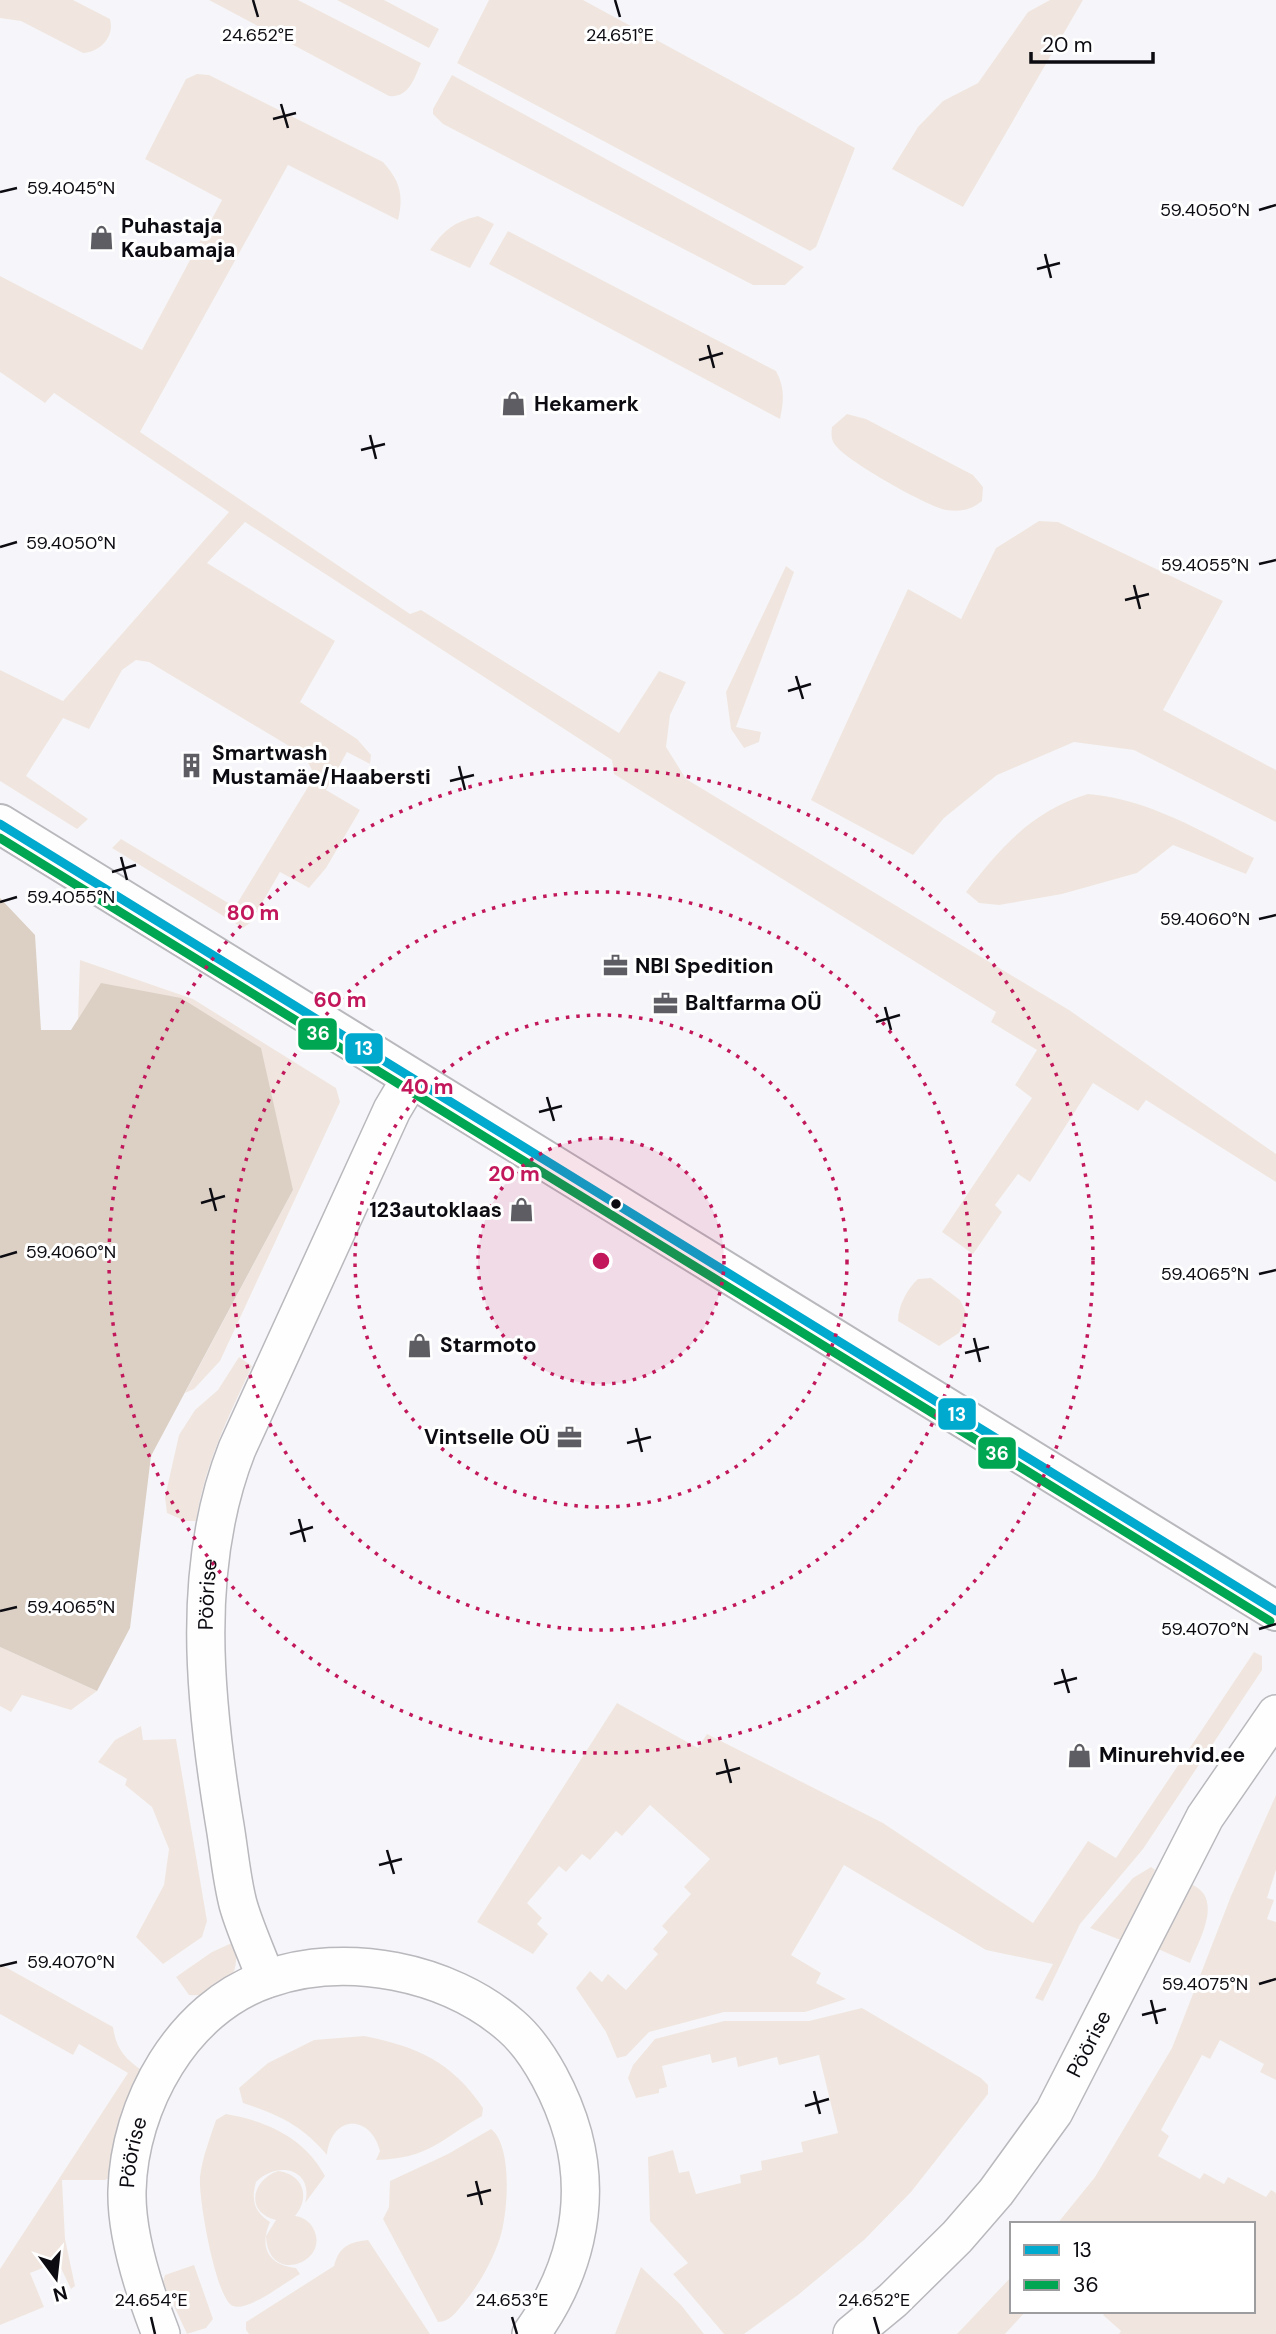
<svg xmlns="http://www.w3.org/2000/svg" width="1276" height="2334" viewBox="0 0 1276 2334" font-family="'DM Sans',sans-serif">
<rect width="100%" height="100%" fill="#f6f6fa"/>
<path fill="#f0e6df" d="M0,0H73L110,19C115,37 100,52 83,53L21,21L0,18Z
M209,0H298L421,63C414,79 409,98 389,96Z
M337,0H384L439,29L429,48Z
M489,0H583L855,148L816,247L810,251L457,63Z
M1050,0H1083L963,207L892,169L918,127L943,101L978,83L1028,12Z
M197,74L209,75L383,162C400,181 404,195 398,220L288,165L140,432L410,614L421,610L619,733L659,671L686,682L670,715L666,747L686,779L1069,1010L1276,1154V1182L1146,1100L1138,1111L1093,1083L1030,1182L1018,1174L995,1205L1002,1212L973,1254L942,1232L1032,1098L1015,1085L1037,1050L991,1022L996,1012L614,774L612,760L245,522L207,563L335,641L300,702L357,739L371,755L370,764L347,752L326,790L360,810L326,868L309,888L280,872L251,922L243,928L112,848L121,839L235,907L308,787L312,770L304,755L149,662L136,660L122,670L89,729L63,718L26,776L88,819L77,829L0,781V670L63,701L229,512L54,393L45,403L0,372V276L142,350L222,200L145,159L186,79Z
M452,75L804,267L785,285H753L443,124L433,114V109Z
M478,216L494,224L470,268L430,250C444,230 454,222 478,216Z
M508,231L776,371C785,388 784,400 780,419L489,264Z
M847,414L866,419L973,475L983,487L982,501C971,510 961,512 946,510C928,507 849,462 837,447C831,441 831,435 832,427Z
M1039,521L1058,522L1223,601L1163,710L1276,770V822L1134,750L1074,742L997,775L944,818L913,855L811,800L908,589L961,619L996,548Z
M786,566L794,572L736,727L761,732L759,742L744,748L731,729L726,692Z
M1088,794C1148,799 1201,831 1254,858L1246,874L1173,845L1137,873L1062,894L999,905L979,903L966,892C1000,848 1033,810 1088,794Z
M80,960L193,999L336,1088L340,1102L220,1361L194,1389L185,1393L293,1190L102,983L78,1019Z
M931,1278L960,1300L967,1314L959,1333L939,1346L898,1321C898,1306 907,1289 918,1279Z
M239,1357L252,1366C227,1420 206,1461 196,1521H185L167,1513L165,1497L179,1435L195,1410L218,1390Z
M0,1647L97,1691L71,1710L22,1695L11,1712L0,1706Z
M1254,1652L1262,1656V1670L1143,1849L1080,1924L1043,2001L1035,1998L1053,1964L986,1950L844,1865L791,1955L821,1973L816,1983L846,1999L805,2012H724L649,2032L626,2056L617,2058L606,2032L576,1988L590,1971L602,1982L608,1974L626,1990L658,1954L653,1949L668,1932L662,1926L691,1894L684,1887L710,1859L650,1805L622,1836L616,1831L590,1860L582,1854L566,1872L559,1866L527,1903L542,1918L537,1924L548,1934L533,1954L477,1922L617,1703L698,1748L707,1734L883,1823L1033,1923L1088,1841L1116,1858Z
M141,1726L143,1740L176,1739L207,1921L202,1937L163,1964L136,1937L164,1885L169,1849L152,1807L125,1785L127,1779L98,1762L115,1740Z
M1276,1795V1870L1267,1898L1274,1900L1267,1919L1276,1922V2080L1260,2072L1264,2064L1220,2040L1210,2059L1202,2055L1161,2130L1169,2136L1158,2156L1200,2179L1204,2173L1224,2184L1228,2177L1266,2197L1271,2190L1276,2193V2334H1119L1121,2331L1103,2315L1107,2311H1253V2224H1057L1095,2177L1172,2048L1231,1896Z
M1151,1867L1155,1870L1123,1941L1090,1928L1133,1878Z
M1191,1884C1224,1898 1200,1938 1190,1963L1158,1949Z
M234,1942C243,1975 224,1998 189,1995L176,1977L212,1952Z
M0,1964L113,2027C116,2049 125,2059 143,2071L111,2177L105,2180H62L65,2239L75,2286L71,2289L58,2262L30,2273L44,2307L0,2325V2269L128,2073L79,2044L73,2055L0,2014Z
M862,2008L981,2078L988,2085V2094L911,2192L864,2240L798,2295L744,2334H724L673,2274L688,2263L650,2221L648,2157L673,2150L679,2173L689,2171L696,2194L741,2183L740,2175L762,2170L761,2161L803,2152L801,2142L838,2133L819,2055L779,2065L777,2057L738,2067L736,2057L712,2063L710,2054L662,2066L667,2087L659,2089V2093L636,2098L628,2078L633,2065L655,2039L724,2021H809Z
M364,2036C418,2047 451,2061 483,2108L482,2116C439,2140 431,2158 376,2160L380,2151C370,2113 331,2115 327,2155C301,2125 281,2116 243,2103L239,2088L268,2063L314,2040Z
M226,2114C267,2121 305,2138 325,2176L305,2203C314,2171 280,2159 256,2182C251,2200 254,2212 270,2222C259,2247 268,2265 296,2268L300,2274C286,2282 248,2312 233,2306C216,2300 198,2197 200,2177C202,2158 210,2138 216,2120Z
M491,2129C513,2146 508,2213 500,2238C492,2262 479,2285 463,2304C456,2312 450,2322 438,2322L383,2219L389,2207L390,2181L448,2154Z
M278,2171C303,2174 311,2197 295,2216C303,2217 309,2221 313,2228C332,2262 268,2287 266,2236L276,2220C245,2213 251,2180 278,2171Z
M368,2240L430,2334H249L246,2330V2322L334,2266C339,2246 350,2242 368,2240Z
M194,2265L213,2319L206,2328L187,2334L163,2282L165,2275Z
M641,2267L681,2305L704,2334H615Z
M1012,2276V2311H1026L1005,2334H957Z"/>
<path fill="#dcd0c5" d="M0,898L35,935L41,1030H71L101,983L181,998L261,1048L293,1190L151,1456L130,1628L97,1691L0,1647Z"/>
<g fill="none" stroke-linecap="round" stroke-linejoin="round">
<defs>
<g id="street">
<path id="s1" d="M266,1979C257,1954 245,1929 238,1904C231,1877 229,1848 224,1820C204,1698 191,1566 237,1449L392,1110L411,1078"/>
<path id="s2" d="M161,2334C145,2293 126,2235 127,2191C129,2105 182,2008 267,1979C346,1951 448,1971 511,2026C540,2051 563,2099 573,2135C592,2206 573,2276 531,2334"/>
<path id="s3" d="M852,2334L893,2300L957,2237L996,2192L1054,2112L1205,1817L1276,1714"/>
</g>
<path id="secondary" d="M0,824L1276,1611"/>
</defs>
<use href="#street" stroke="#b8b8bd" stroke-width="40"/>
<use href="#secondary" stroke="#b8b8bd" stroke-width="42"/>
<use href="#street" stroke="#fefefe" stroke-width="37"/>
<use href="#secondary" stroke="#fefefe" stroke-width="38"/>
<defs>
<path id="bus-1" d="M0,824L1276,1611"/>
<path id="bus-2" d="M0,838L1270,1621"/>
</defs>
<use href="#bus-1" stroke="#fff" stroke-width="14"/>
<use href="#bus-2" stroke="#fff" stroke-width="14"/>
<use href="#bus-1" stroke="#00a9ce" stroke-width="9"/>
<use href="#bus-2" stroke="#00a651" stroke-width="9"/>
</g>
<path fill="none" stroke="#0b0b11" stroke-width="2.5" d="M253,0L258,17M615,0L620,17M281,104L288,128M273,119L296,113M0,192L17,188M1259,210L1276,205M1045,254L1051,278M1037,269L1060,263M708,345L714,368M699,360L723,353M370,435L376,459M361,450L385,444M0,547L17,542M1259,564L1276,560M1134,585L1140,609M1125,600L1149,594M796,676L803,699M788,691L811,684M459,766L465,790M450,781L474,775M121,857L127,880M112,872L136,865M0,902L17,897M1259,919L1276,915M885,1007L891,1030M876,1022L900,1015M547,1097L554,1121M539,1112L562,1106M210,1188L216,1211M201,1203L225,1196M0,1257L17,1252M1259,1274L1276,1270M974,1338L980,1362M965,1353L989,1347M636,1428L642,1452M627,1443L651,1437M299,1519L305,1542M290,1534L313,1527M0,1611L17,1607M1259,1629L1276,1624M1062,1669L1069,1693M1054,1684L1077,1678M725,1759L731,1783M716,1774L740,1768M387,1850L394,1874M379,1865L402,1859M0,1966L17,1962M1259,1984L1276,1979M1151,2000L1157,2024M1142,2015L1166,2009M814,2091L820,2114M805,2106L829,2099M476,2181L482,2205M467,2196L491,2190M151,2317L155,2334M512,2317L517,2334M874,2317L879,2334"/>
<circle cx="601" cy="1261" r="123" fill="#c2185b" fill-opacity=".12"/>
<g fill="none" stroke="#c2185b" stroke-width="3.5" stroke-dasharray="3.5 7">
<circle cx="601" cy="1261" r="123"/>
<circle cx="601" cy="1261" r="246"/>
<circle cx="601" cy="1261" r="369"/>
<circle cx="601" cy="1261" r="492"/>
</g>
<defs>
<symbol id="shop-bare" viewBox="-9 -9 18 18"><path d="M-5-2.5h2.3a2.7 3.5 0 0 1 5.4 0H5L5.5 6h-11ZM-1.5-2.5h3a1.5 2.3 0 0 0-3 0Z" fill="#5d5d63" stroke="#fff" stroke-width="2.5" paint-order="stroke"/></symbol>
<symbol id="building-bare" viewBox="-9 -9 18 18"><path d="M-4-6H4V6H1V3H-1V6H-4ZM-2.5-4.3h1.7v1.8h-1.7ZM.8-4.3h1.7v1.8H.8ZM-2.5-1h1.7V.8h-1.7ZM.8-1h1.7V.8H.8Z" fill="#5d5d63" stroke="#fff" stroke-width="2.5" paint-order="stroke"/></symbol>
<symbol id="office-bare" viewBox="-9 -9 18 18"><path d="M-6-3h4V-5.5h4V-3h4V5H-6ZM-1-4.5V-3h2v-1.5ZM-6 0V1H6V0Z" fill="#5d5d63" stroke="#fff" stroke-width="2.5" paint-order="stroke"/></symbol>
</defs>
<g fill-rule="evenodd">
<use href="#shop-bare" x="84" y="220" width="35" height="35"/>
<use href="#shop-bare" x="496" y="386" width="35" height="35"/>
<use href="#building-bare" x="174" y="748" width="35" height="35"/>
<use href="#office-bare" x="598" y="948" width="35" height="35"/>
<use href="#office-bare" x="648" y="986" width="35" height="35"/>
<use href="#shop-bare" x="504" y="1192" width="35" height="35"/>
<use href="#shop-bare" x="402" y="1328" width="35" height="35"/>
<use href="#office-bare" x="552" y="1420" width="35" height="35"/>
<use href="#shop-bare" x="1062" y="1738" width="35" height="35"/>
</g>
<circle fill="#0b0b11" stroke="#fff" stroke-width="2.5" cx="616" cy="1204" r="6"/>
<g text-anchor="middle" stroke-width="6" stroke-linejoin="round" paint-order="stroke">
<g font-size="21" font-weight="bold" fill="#0b0b11" stroke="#fff" text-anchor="start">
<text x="121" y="233">Puhastaja<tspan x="121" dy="24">Kaubamaja</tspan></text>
<text x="534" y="411">Hekamerk</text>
<text x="212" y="760">Smartwash<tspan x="212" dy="24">Mustamäe/Haabersti</tspan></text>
<text x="635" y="973">NBI Spedition</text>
<text x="685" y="1010">Baltfarma OÜ</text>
<text x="502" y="1217" text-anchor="end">123autoklaas</text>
<text x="440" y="1352">Starmoto</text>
<text x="550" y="1444" text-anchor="end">Vintselle OÜ</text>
<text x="1099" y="1762">Minurehvid.ee</text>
</g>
<g font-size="21" fill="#0b0b11" stroke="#fff">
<text dy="7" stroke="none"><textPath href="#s1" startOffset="392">Pöörise</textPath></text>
<text dy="7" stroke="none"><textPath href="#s3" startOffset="378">Pöörise</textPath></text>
<text dy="7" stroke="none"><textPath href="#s2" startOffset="187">Pöörise</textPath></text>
</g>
</g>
<g font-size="18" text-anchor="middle" fill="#0b0b11" stroke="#fff" stroke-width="6" stroke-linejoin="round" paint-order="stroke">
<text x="258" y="41">24.652°E</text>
<text x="620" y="41">24.651°E</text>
<text x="71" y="194">59.4045°N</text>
<text x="1205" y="216">59.4050°N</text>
<text x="71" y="549">59.4050°N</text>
<text x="1205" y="571">59.4055°N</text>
<text x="71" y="903">59.4055°N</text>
<text x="1205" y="925">59.4060°N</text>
<text x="71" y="1258">59.4060°N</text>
<text x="1205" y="1280">59.4065°N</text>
<text x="71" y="1613">59.4065°N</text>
<text x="1205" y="1635">59.4070°N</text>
<text x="71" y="1968">59.4070°N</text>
<text x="1205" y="1990">59.4075°N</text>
<text x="151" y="2306">24.654°E</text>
<text x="512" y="2306">24.653°E</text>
<text x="874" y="2306">24.652°E</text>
</g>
<circle cx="601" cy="1261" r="10" fill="#c2185b" stroke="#fff" stroke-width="3.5"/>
<g font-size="21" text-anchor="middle" font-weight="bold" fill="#c2185b" stroke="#fff" stroke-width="6" stroke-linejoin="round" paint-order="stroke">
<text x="253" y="920">80 m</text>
<text x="340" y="1007">60 m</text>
<text x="427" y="1094">40 m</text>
<text x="514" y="1181">20 m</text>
</g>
<g stroke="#fff" stroke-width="2.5">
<rect x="297" y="1017" width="41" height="34" rx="7" fill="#00a651"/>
<rect x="344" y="1032" width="40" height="33" rx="7" fill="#00a9ce"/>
<rect x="937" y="1397" width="40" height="34" rx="7" fill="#00a9ce"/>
<rect x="977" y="1436" width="40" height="34" rx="7" fill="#00a651"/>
</g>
<g font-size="19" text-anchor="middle" font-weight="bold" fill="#fff">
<text x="318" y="1040">36</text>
<text x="364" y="1055">13</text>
<text x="957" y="1421">13</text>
<text x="997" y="1460">36</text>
</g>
<rect x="1010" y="2222" width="245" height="91" fill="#ffffff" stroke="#9d9da0" stroke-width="2"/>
<rect x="1024" y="2245" width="35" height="10" fill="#00a9ce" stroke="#9d9da0" stroke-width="2"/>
<text x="1073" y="2257" font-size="21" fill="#0b0b11">13</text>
<rect x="1024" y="2280" width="35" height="10" fill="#00a651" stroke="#9d9da0" stroke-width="2"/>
<text x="1073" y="2292" font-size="21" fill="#0b0b11">36</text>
<g transform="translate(56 2278) rotate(165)" stroke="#ffffff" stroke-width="5" paint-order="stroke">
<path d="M0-5L12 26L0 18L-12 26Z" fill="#0b0b11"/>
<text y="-10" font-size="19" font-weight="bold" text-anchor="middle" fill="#0b0b11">N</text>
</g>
<path d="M1031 52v10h122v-10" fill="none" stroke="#0b0b11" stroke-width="3.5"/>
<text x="1042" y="52" font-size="21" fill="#0b0b11" stroke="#ffffff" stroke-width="5" paint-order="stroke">20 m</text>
</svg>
